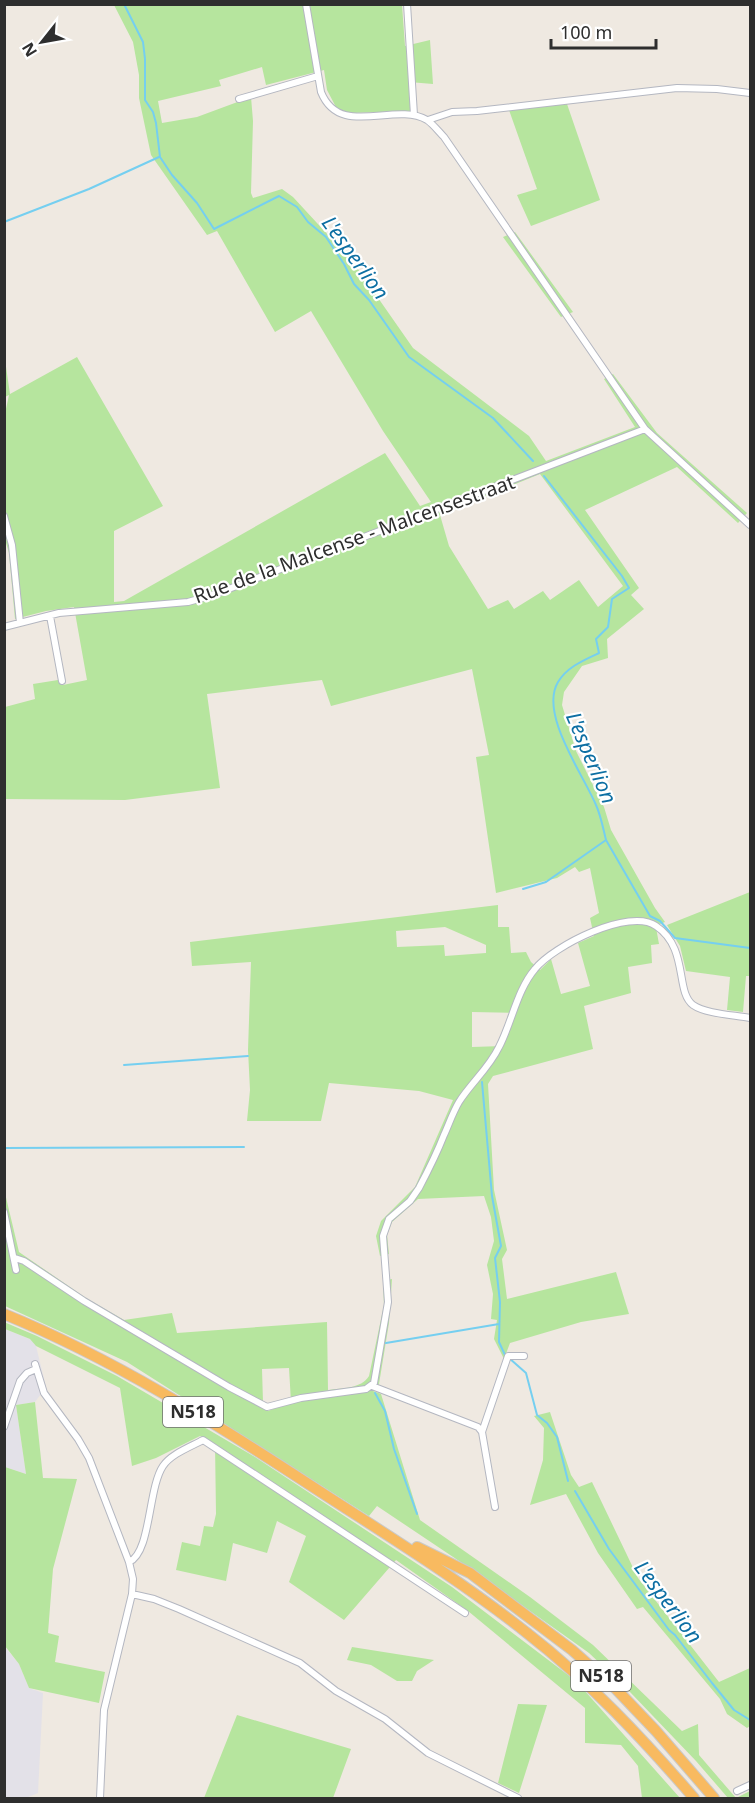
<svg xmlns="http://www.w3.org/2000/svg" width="755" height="1803" viewBox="0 0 755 1803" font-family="'Noto Sans',sans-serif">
<rect width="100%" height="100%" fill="#efe9e1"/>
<path fill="#e3e1e8" d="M5,1329L30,1339L36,1346L46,1387L35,1402L16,1405L26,1474L5,1467Z
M4,1646L19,1664L29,1688L43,1693L38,1793L26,1798H5Z"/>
<path fill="#b6e59e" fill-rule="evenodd" d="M114,5H402L405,46L430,40L433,84L409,82L411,111L351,113L337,109L327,90L324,70L266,85L262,67L219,80L221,86L158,101L162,123L197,117L251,97L253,121L251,193L253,198L282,189L293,197L353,262L413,348L529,436L546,461L635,427L604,379L613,374L657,433L747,513L738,523L677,467L585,510L639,588L631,595L644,609L607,639L608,658L582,666L564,692L562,705L576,751L604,807L611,830L655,908L665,922L660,924L655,922L659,944L651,945L652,963L628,967L631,993L584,1006L593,1049L493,1076L488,1084L494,1190L507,1250L502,1259L507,1299L616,1272L629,1314L581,1322L510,1343L504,1359L494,1339L497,1320L491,1319L493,1294L487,1265L494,1241L491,1217L484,1196L418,1199L392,1222L387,1235L389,1254L380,1256L376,1236L381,1221L415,1187L453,1100L419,1091L329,1083L321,1121H247L250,1090L248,1050L251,962L192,966L190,942L498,905V927H509L511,953L526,952L531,962L540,970L551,959L561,994L590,986L578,943L594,936L590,918L599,913L590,868L579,872L575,867L557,878L496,893L476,757L489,755L472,669L331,706L322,680L207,694L220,788L125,800L5,799V707L35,699L33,684L58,680L59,683L63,685L87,680L74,607L46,611L15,619L9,553L4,536V418L9,395L5,397L4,353L10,394L77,357L163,506L114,531V602L124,601L385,453L420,506L431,502L383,431L311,311L275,332L217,231L207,235L151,155L139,98V75L133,42ZM540,474L623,586L598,607L579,580L550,600L543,591L514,609L508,600L488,609L449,546L440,515ZM445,927L486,945V953L445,956L444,945L397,947L396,931ZM472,1012L516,1013L503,1046L472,1047Z
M567,104L600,200L531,226L517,195L537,189L509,110Z
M515,232L573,312L561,317L503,237Z
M750,892V976H746L743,1012L727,1010L730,977L686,971L680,946L667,925Z
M4,1189L19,1252L86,1298L124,1320L172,1313L177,1333L327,1322L328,1390C342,1388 361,1389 369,1376L384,1305L383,1281L392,1279L389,1323L379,1384L373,1391L381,1394L420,1520L530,1597L593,1645L682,1731L698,1724L699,1755L736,1798L750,1791V1798H728L696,1761L630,1692L589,1653L474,1571L377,1506L369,1516L127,1362L5,1306ZM289,1368L291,1402L268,1411L263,1402L262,1369Z
M4,1322L37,1336L117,1376L255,1457L452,1587L576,1681L680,1798H642L638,1766L621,1745L585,1743V1708L468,1611L396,1560L344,1620L289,1582L306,1536L277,1521L267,1553L233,1543L226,1581L176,1570L182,1542L200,1546L204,1526L213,1527L216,1514L215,1444L200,1436L156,1458L132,1466L120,1388L36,1346L30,1339L5,1329Z
M35,1402L43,1478L77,1479L53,1569L48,1633L59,1636L55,1662L105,1672L99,1703L29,1688L19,1664L5,1646V1467L26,1474L16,1405Z
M550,1412L571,1475L579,1487L592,1482L638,1578L719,1682L750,1668V1726L747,1728L727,1714L720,1699L643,1607L637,1609L598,1553L566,1494L530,1505L543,1460L544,1428L534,1416Z
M352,1647L434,1660L417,1671L412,1681H397L371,1665L347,1660Z
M518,1704L547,1705L519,1793L498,1783Z
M237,1715L351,1749L333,1798H204Z"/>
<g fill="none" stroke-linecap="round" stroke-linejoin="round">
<path stroke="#75cff0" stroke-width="2" d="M124,4L143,42L145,59V100L153,112L156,123L160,157L172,175L197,203L214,229L279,196L297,207L308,222L326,237L344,264L354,284L369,300L409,357L493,418L533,461
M4,222L89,189L159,157
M606,840L650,916L660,921L675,938L750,948
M523,889L546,882L606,840C603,828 601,816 596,805C583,774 539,714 558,682C567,667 584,660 599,653L596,639L608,627L612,599L629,588L622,576L544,476
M124,1065L248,1056
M482,1082L492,1196L501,1246L495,1258L500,1302L499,1342L505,1355
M4,1148L244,1147
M386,1343L499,1324
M509,1358L526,1373L537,1415L547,1423L557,1437L568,1481
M375,1393L385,1411L394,1449L417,1514
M575,1491L609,1549L669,1630L675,1635L712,1683L734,1710L750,1720"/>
<defs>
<path id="minor" d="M306,4L321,92C340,139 394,101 427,120C433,124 439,132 444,137L645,429L750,525
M407,4L414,115
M239,99L318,76
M428,120L452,112L477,111L677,88L717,89L750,93
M4,516L12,545L20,623
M50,616L62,681
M4,627L59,613L188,602L213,595L645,429
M4,1212L16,1270
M15,1258L24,1261L84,1301L229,1387L267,1407L301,1398L366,1389L374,1383L388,1302L383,1236L389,1219L410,1201L419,1188C428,1171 437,1153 444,1135C449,1124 453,1112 459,1102C471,1083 489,1068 499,1047C512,1022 517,990 535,969C553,946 630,907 656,926C689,948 675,992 693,1005C706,1014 735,1015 750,1018
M35,1364L44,1393L78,1439L89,1458L129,1562L133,1579L132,1594L104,1710L100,1798
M372,1386L478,1427L482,1432L495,1507
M4,1427L20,1381L27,1373L36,1369
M482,1432L508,1356H524
M129,1562C151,1553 148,1488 163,1466C171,1454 190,1447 203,1440L465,1613
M132,1594L154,1599L179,1609L300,1663L336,1691L385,1719L428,1753L518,1798
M737,1791L750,1785"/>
<path id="trunk" d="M4,1314C114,1359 215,1423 313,1487C385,1534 459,1579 527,1633C590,1682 643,1739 694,1798
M417,1547L470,1573L572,1650L616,1689L656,1731L714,1798"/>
</defs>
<use href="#minor" stroke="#b4b7c1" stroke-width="8"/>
<use href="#trunk" stroke="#c9c9c9" stroke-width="12"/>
<use href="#minor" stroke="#fff" stroke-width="6"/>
<use href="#trunk" stroke="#f8ba60" stroke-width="10"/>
</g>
<g text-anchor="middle" stroke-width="4.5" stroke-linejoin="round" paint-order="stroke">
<g fill="#fff" stroke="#6d6d6d" stroke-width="1.5">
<rect x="163" y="1397" width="60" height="30" rx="4.5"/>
<rect x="571" y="1661" width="60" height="30" rx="4.5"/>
</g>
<g font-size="18" font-weight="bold" fill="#2e2e2e">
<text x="193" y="1418">N518</text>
<text x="601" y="1682">N518</text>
</g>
<g font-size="20" fill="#2e2e2e" stroke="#fff">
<text transform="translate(354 539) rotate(-20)" y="7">Rue de la Malcense - Malcensestraat</text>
</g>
<g font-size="21" font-style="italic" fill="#0d6fa3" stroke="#fff">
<text transform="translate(355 258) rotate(54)" y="7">L'esperlion</text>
<text transform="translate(591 758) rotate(67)" y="7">L'esperlion</text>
<text transform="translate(668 1602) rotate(53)" y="7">L'esperlion</text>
</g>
</g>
<rect width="755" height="1803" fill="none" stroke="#2e2e2e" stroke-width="12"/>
<g transform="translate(42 42) rotate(239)" stroke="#ffffff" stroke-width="4.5" paint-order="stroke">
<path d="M0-4.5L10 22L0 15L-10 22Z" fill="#2e2e2e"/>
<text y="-9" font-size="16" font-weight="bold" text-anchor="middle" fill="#2e2e2e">N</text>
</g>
<path d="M551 39v9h105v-9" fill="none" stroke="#2e2e2e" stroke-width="3"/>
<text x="560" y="39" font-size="18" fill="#2e2e2e" stroke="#ffffff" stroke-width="4.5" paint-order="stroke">100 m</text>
</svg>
